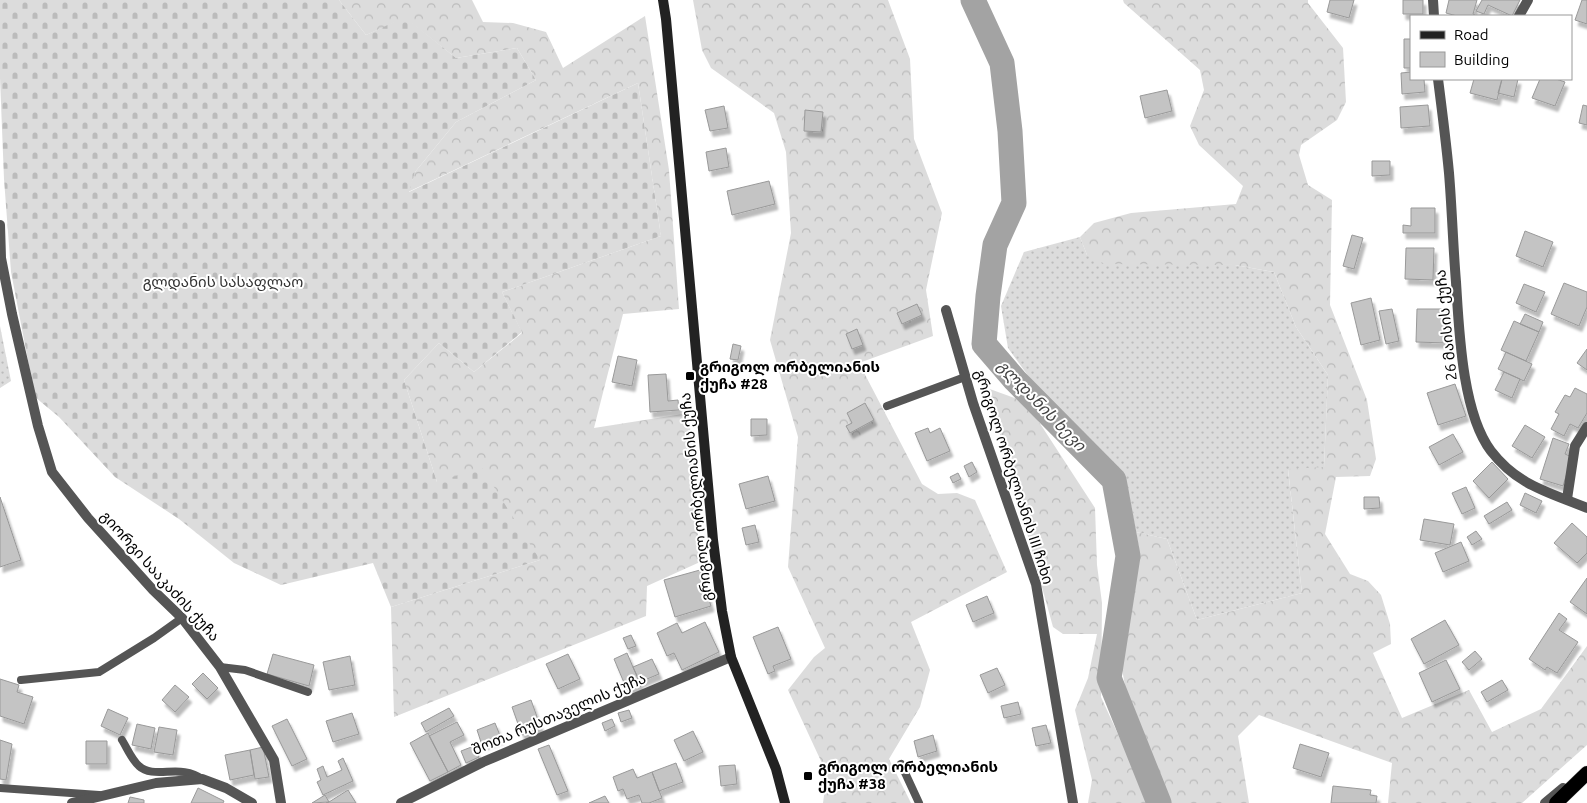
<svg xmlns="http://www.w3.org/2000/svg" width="1587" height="803" viewBox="0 0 1587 803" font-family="Ubuntu,'Noto Sans Georgian',sans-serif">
<defs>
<pattern id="grass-dots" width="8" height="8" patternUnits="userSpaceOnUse" patternTransform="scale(1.25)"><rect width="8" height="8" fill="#dcdcdc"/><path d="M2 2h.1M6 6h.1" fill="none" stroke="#bbb" stroke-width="1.8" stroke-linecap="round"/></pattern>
<pattern id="forest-crowns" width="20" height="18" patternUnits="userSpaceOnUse" patternTransform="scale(1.25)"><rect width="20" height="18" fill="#dcdcdc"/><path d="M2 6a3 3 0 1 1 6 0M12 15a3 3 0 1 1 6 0" fill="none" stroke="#bbb"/></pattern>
<pattern id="cemetery-stones" width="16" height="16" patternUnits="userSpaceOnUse" patternTransform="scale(1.25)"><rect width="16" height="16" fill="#dcdcdc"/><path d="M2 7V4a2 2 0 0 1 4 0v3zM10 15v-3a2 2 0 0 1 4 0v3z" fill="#bbb"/></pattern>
<filter id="shadow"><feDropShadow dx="3" dy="5.5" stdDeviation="1" flood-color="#0004"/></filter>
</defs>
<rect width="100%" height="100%" fill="#fff"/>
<path fill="url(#grass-dots)" d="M1080,237L1087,255L1235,265L1274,272L1296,327L1328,375L1324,468L1288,470L1302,593L1197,620L1167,539L1136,532L1129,495L1097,452L1047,402L1008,348L1001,306L1024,252Z
M0,326L11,381L0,388Z"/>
<path fill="url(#forest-crowns)" d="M339,0H472L483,22L513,23L546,32L563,68L645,16L669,170L679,309L623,314L594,428L689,413L700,562L647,586L646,616L394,717L391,607L540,560L437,482L404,380L439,343L474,372L522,333L502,292L661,236L638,83L408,192L415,172L456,122L536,80L517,48L456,58L405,18L366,35Z
M693,0H888L910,59L914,139L942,213L926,290L933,336L859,363L922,484L938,494L957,493L975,500L1007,572L911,622L930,670L920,707L889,759L911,803H823L827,774L788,690L814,657L825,648L788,567L798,437L770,340L791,233L786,152L774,113L711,68L702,50Z
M1123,0H1308V3L1343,48L1346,102L1337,120L1301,145L1299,155L1308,185L1332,200L1330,305L1367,400L1376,459L1370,476L1336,477L1325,534L1350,574L1368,581L1381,595L1390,624L1391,644L1373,653L1402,718L1469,690L1492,732L1541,709L1587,646V745L1522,803H1388L1392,763L1259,715L1238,736L1249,803H1165L1131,719L1122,669L1139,549L1136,532L1167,539L1197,620L1302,593L1288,469L1324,467L1328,375L1296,327L1274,272L1235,265L1105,264L1087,255L1080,237L1094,223L1131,213L1236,204L1243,186L1199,145L1190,126L1204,90L1200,70L1124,3Z
M987,388L1026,402L1095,508L1097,565L1102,603L1101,697L1143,789L1147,803H1088L1092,780L1075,710L1088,678L1097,634H1063L1053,627Z"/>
<path fill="url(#cemetery-stones)" d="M0,0H339L366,35L405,17L456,58L517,48L536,80L456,122L415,172L409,192L638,83L661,236L502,292L522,332L474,372L439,343L404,380L437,482L482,468L540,560L391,607L373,563L281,585L234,563L179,519L115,477L59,417L35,397L11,272L4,179L0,78Z"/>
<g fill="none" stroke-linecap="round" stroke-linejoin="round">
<path stroke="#a3a3a3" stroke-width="25" d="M973,0L1002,63L1010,131L1014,203L995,245L988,296L984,344L1015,380L1114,480L1128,556L1109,678L1159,803"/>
</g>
<path fill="#c4c4c4" stroke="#999" filter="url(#shadow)" d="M1330,0H1354L1349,18L1327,12Z
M1403,0H1423V14H1403Z
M1449,0H1477L1473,14L1477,16H1457L1446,13Z
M1482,0H1520L1512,16L1488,5L1484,14L1476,11Z
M1582,0H1587V24L1575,20Z
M1404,39H1411V68H1404Z
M1411,72V79H1424L1425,92L1402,94L1401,73Z
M1474,79H1502L1497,100L1470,93Z
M1502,79H1518L1514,97L1498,93Z
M1540,79H1556L1565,82L1555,106L1532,98Z
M1167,90L1172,111L1145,118L1140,96Z
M1428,105L1430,126L1401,128L1400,107Z
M1583,105L1587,106V125L1579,123Z
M724,106L728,128L710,131L705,110Z
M805,110L823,112L821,132L804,131Z
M726,148L729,167L709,171L706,152Z
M1372,161H1390V175L1372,176Z
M769,181L775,204L732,215L727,191Z
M1411,208H1435V233H1403V225L1411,226Z
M1525,231L1553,242L1543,267L1516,256Z
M1352,235L1363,238L1354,269L1343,266Z
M1406,248H1434L1433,280L1405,279Z
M1564,283L1587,292V307L1579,326L1551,314Z
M1524,284L1545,292L1536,312L1516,303Z
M1371,298L1380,340L1361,345L1351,303Z
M917,304L922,315L902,324L897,313Z
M1392,309L1399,341L1386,344L1379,311Z
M1417,309H1447L1446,343L1416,342Z
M1525,314L1543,322L1539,332L1520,324Z
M1514,321L1539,332L1526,361L1501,350Z
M857,329L863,345L852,349L846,334Z
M733,344L741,346L738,360L730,359Z
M1587,349V370L1577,363Z
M1506,352L1532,364L1524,381L1498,369Z
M618,356L637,360L632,386L612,382Z
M1504,372L1520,379L1512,398L1495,390Z
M666,374L668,401L678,400L679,410L650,412L648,375Z
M1455,384L1466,416L1438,425L1427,393Z
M1575,388L1587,394V413L1578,428L1570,424L1564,436L1551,429L1559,414L1555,412L1565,395L1570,397Z
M865,403L874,420L850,433L846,426L852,423L847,413Z
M751,419H767V435L751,436Z
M1525,425L1545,437L1532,458L1512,446Z
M928,428L930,433L940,428L950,451L927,461L915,433Z
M1453,434L1463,452L1439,465L1429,447Z
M1553,438L1569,444L1565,454L1572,457L1563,486L1540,479Z
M972,462L977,472L969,477L964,466Z
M1492,462L1508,479L1489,498L1473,481Z
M958,473L961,479L953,483L950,477Z
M768,476L775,501L746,509L739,484Z
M1466,487L1475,508L1462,514L1452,493Z
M1525,493L1542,501L1536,513L1520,505Z
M0,497L21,560L0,567Z
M1364,497H1379L1380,508L1364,509Z
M1507,502L1512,510L1489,524L1484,516Z
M1424,519L1454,524L1450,545L1420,540Z
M1572,523L1587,537V553L1577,563L1554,543Z
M755,525L759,542L746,545L742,528Z
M1476,531L1482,539L1472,545L1467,537Z
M1461,542L1469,561L1443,572L1435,553Z
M700,570L711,606L675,617L664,580Z
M1587,578V614L1570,602Z
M987,596L994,613L973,622L966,605Z
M1559,613L1567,619L1559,630L1578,642L1557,673L1547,667L1545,670L1529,659Z
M1445,620L1459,645L1424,664L1411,639Z
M705,622L719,652L682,670L674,653L667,656L657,633L677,623L682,633Z
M778,627L791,659L773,666L775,671L768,674L753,637Z
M631,635L636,646L628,649L623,638Z
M1475,651L1482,659L1469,670L1462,662Z
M627,653L641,686L628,692L614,659Z
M273,654L314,665L309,686L267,674Z
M568,654L580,679L558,689L546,664Z
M350,656L355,685L329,690L323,662Z
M652,659L659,674L640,682L633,667Z
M1446,660L1460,689L1432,702L1419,673Z
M997,668L1005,685L988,693L980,675Z
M203,673L218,688L207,699L192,684Z
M0,679L19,685L17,692L33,697L24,724L0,716Z
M1502,680L1508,690L1487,702L1481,692Z
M175,685L189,697L175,712L162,700Z
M531,700L541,728L522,735L512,707Z
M1018,702L1021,714L1004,718L1001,706Z
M449,708L454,716L426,732L421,723Z
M108,709L128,718L120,735L101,726Z
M629,710L632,718L621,722L618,713Z
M352,713L359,734L333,742L326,721Z
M287,719L307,759L292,766L272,726Z
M612,719L615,726L605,731L602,723Z
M457,722L464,735L450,742L461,765L448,772L429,736Z
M495,723L501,738L482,745L477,730Z
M137,724L155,728L151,749L132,745Z
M1046,725L1051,743L1036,746L1032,728Z
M159,727L177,730L173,755L154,752Z
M693,731L703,752L684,761L674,740Z
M428,733L448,772L430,781L410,743Z
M933,735L937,751L918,757L914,741Z
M0,740L12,744L6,780L0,779Z
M86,741H107V764H86Z
M1300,744L1329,753L1321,777L1293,768Z
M549,745L568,791L557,795L538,749Z
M474,746L479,757L466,763L461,751Z
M263,747L269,777L255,779L250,750Z
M250,750L254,775L230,780L225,755Z
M343,758L353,781L323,795L317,782L321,780L317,769L323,766L327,777L342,770L338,761Z
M676,763L683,782L659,791L652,772Z
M735,765L737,784L721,786L719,766Z
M633,769L637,778L652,772L662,798L649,803H642L639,795L627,799L623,789L618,791L613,777Z
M1333,786L1371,790L1370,795L1377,796L1376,803H1331Z
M198,788L224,801L223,803H191Z
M348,790L356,803H326L329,802Z
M325,795L329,802L312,803Z
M605,796L609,803H589Z
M130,797L144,800V803H128Z"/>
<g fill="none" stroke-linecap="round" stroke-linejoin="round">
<defs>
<path id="trunk" d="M1556,803L1587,773"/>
</defs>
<use href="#trunk" stroke="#dbdbdb" stroke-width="15"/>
<path stroke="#555" stroke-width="8" d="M887,406L965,377
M220,667L245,670L308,692
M21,680L99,672L154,638L182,618
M122,740C127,748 132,760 139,766C154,780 181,763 202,779
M901,764L919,803
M0,788L99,795"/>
<path stroke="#555" stroke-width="10" d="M1519,16L1528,0
M0,225L1,258L12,314L38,426L52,472L88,518L153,590L182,618L220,667L274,760L281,803
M946,310L973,403L1036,584L1073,803
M1567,499L1575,446L1587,427
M72,803L156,783L202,779L226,788L252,803
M401,803L483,762L731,657
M1545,803L1563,788"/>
<path stroke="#555" stroke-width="10" d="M1433,0L1434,16
M1438,79C1442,110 1446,141 1449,173C1452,209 1453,246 1456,282C1459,329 1462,413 1491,451C1518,486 1549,492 1587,508"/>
<path stroke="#222" stroke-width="10" d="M663,0L666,19L713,540L722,611L731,657L776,769L785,803"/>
<use href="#trunk" stroke="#000" stroke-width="14"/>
</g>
<g fill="#000" stroke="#fff" stroke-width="2">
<rect x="685" y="371" width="10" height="10" rx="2.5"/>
<rect x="803" y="771" width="10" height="10" rx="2.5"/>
</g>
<g text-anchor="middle" stroke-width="4" stroke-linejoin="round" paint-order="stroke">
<g font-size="15" fill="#333" stroke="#fff">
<text x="223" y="287">გლდანის სასაფლაო</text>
</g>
<g font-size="15" fill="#000" stroke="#fff">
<text transform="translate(1446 325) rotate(-96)" y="5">26 მაისის ქუჩა</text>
<text transform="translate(1014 477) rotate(72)" y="5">გრიგოლ ორბელიანის III ჩიხი</text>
<text transform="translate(696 497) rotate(-96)" y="5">გრიგოლ ორბელიანის ქუჩა</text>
<text transform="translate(160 576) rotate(48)" y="5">გიორგი სააკაძის ქუჩა</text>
<text transform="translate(559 714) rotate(-23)" y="5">შოთა რუსთაველის ქუჩა</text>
</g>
<g font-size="15" font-weight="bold" fill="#000" stroke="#fff" text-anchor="start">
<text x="700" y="372">გრიგოლ ორბელიანის<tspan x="700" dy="17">ქუჩა #28</tspan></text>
<text x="818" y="772">გრიგოლ ორბელიანის<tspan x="818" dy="17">ქუჩა #38</tspan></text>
</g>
<g font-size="16" font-style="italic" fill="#444" stroke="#fff">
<text transform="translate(1042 405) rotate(46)" y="6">გლდანის ხევი</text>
</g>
</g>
<rect x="1410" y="15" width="162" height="65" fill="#ffffff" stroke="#999999"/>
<rect x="1420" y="31" width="25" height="8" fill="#222222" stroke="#999999"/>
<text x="1454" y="40" font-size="15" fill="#000000">Road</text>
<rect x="1420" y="52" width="25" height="15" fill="#c4c4c4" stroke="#999999"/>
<text x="1454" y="65" font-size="15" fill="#000000">Building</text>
</svg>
